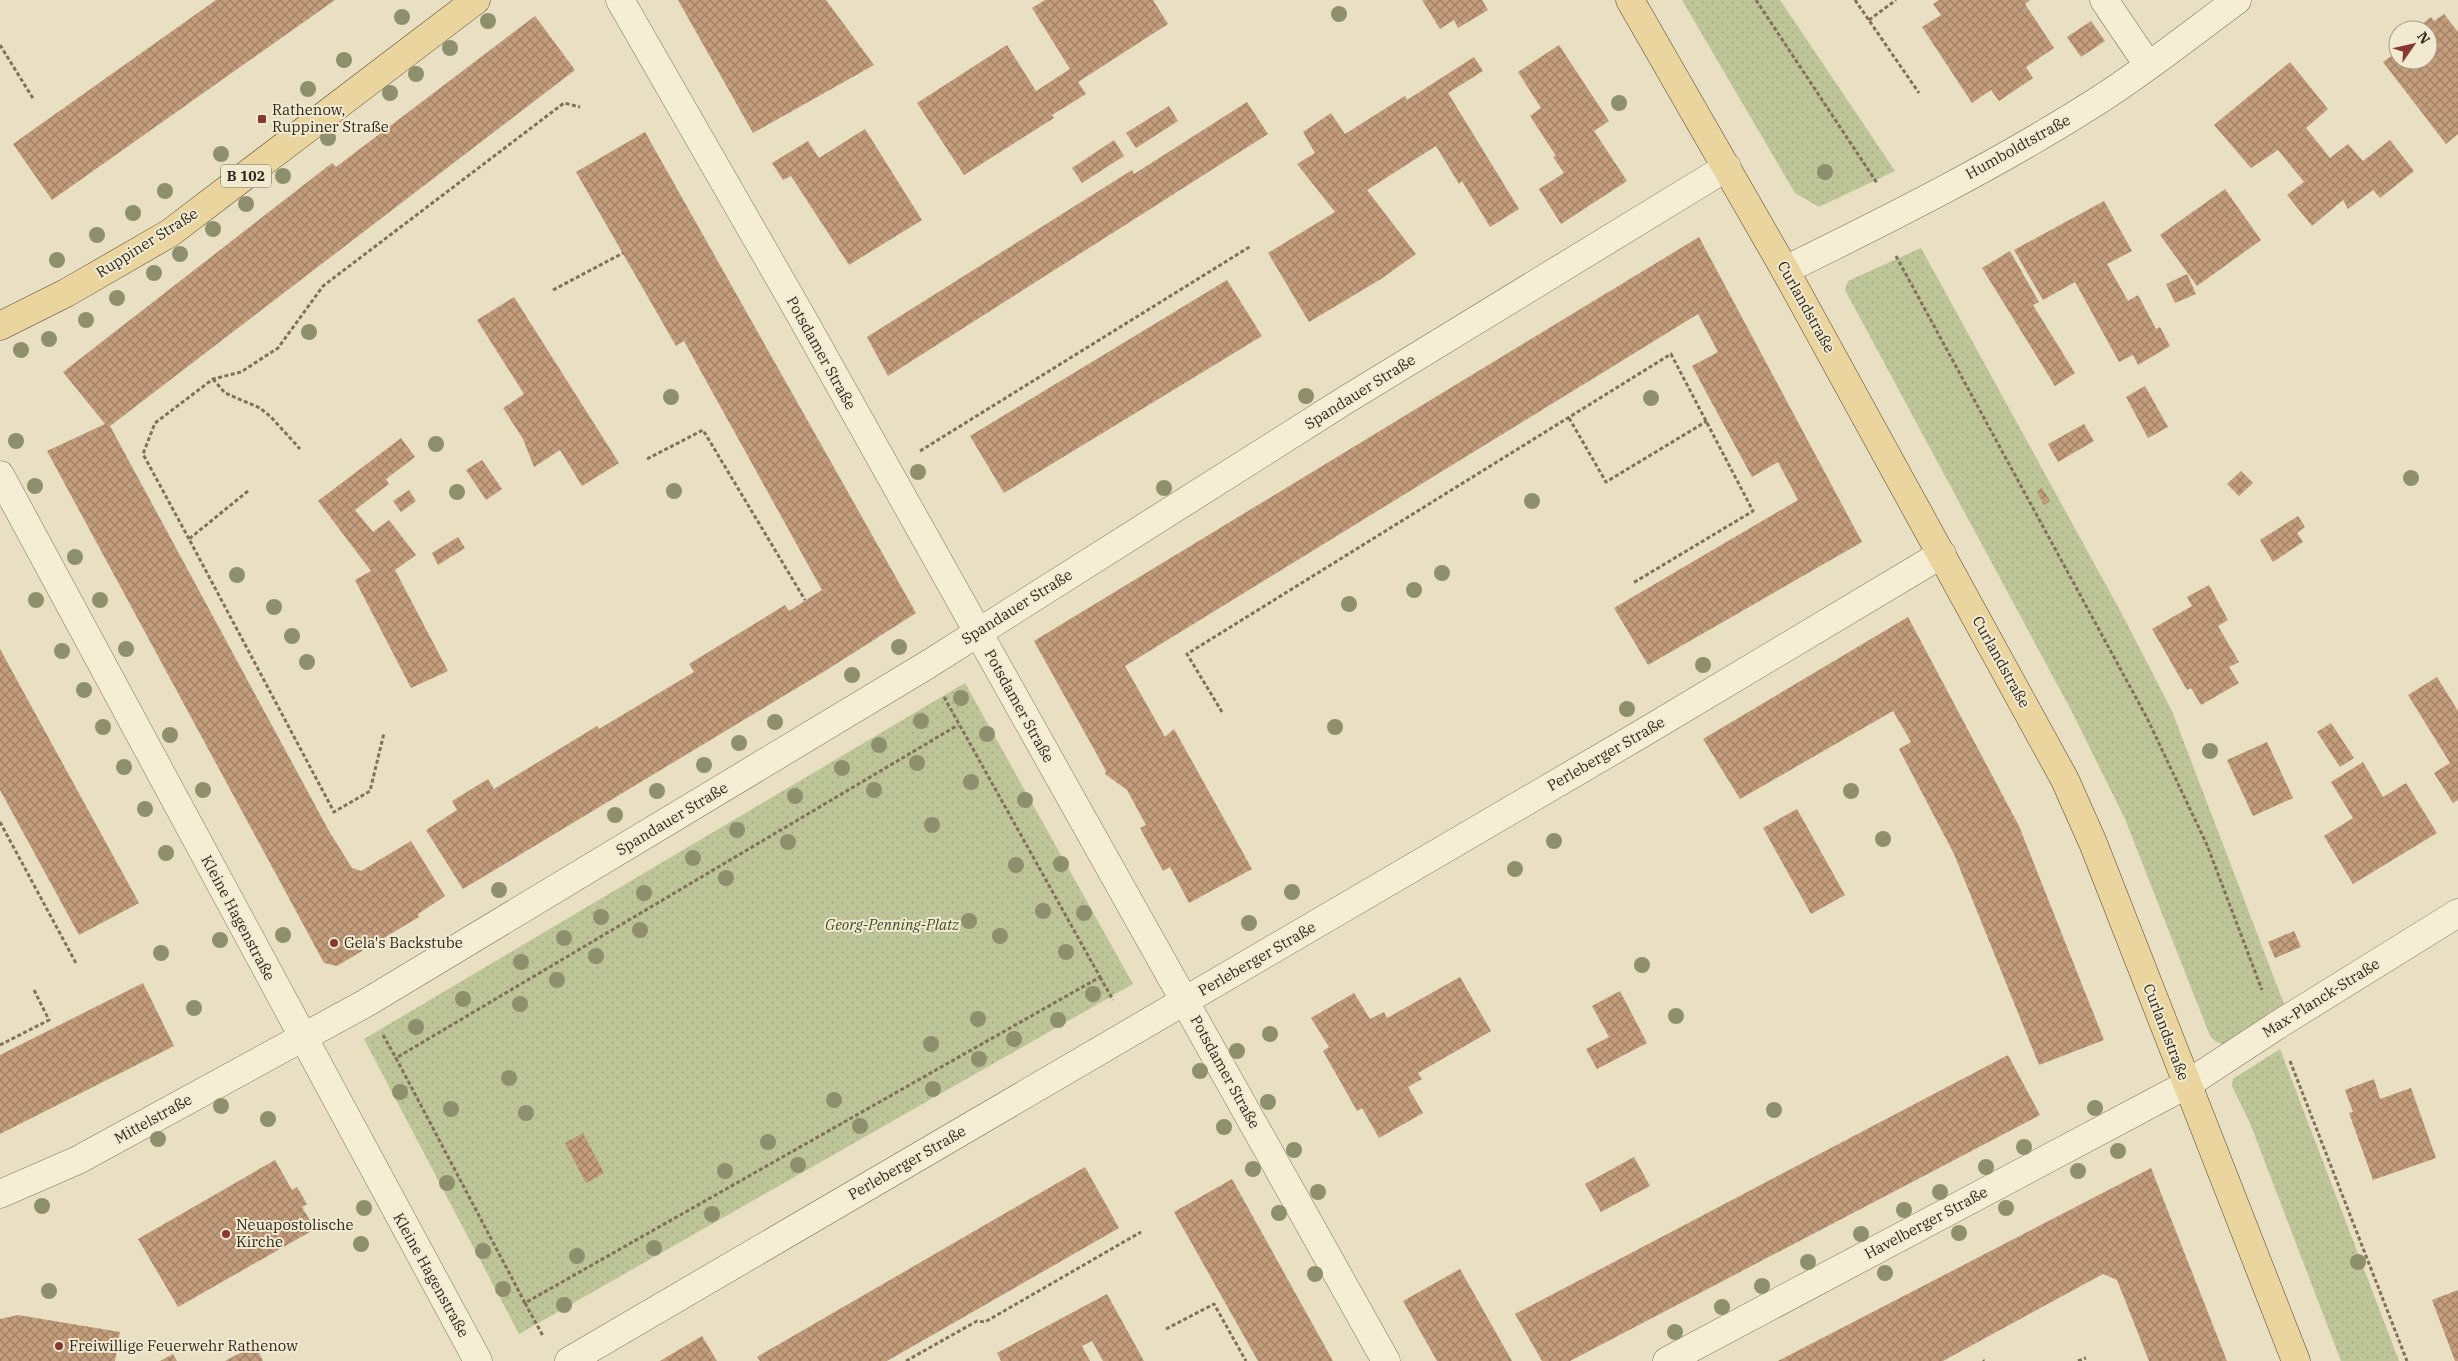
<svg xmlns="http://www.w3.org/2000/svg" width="2458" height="1361" viewBox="0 0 2458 1361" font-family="'IBM Plex Serif',serif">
<defs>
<pattern id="grass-dots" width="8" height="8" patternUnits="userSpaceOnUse" patternTransform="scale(1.25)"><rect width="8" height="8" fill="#bec598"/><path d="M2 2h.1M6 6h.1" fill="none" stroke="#a4a983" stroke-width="1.8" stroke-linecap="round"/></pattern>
<pattern id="building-cross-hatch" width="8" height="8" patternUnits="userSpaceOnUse" patternTransform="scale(1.25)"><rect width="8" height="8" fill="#c39d7c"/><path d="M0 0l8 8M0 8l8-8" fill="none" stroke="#9f8065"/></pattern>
</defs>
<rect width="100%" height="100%" fill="#e9dfc2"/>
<path fill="url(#grass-dots)" d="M1682,0H1780L1895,171L1819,207L1795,193Z
M1921,248L2123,616L2172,711L2284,1004L2223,1044L2216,1042L2210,1036L2125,819L2072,712L1845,290L1848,281Z
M965,683L1133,984L519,1334L364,1039Z
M2280,1049L2399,1361H2341L2250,1123L2232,1086L2233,1079Z"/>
<path fill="url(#building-cross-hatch)" d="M216,0H335L52,200L13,144Z
M678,0H826L874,65L753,133Z
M1045,0H1153L1168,24L1078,82L1086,94L1052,115L1054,118L964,175L917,103L1007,45L1036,91L1070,69L1032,8Z
M1422,0H1482L1488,10L1458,28L1454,20L1440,29Z
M1939,0H2030L2025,4L2054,48L2026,67L2033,78L1999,101L1991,90L1972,103L1922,27L1941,15L1933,4Z
M2444,14L2458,32V134L2446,144L2383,62L2398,51V60H2428V30H2414L2431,17L2434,21Z
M535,16L575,70L110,426L329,831L352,868L361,871L411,841L445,896L418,914L419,917L337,966L324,963L47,451L105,424L63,372L332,163L336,167Z
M2091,21L2105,41L2081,57L2067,37Z
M1559,45L1609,121L1594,131L1627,181L1561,224L1539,189L1564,173L1553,157L1556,156L1530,116L1541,108L1518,72Z
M1474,57L1483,71L1448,93L1519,209L1490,227L1462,181L1459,184L1436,146L1367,190L1416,254L1381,279L1309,322L1268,253L1335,212L1297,164L1315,153L1303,132L1331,113L1345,134L1405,96L1407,100Z
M2290,62L2328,109L2306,128L2330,158L2348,144L2363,161L2390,140L2414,171L2380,198L2373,190L2348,209L2343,200L2312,226L2287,195L2304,182L2278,150L2251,168L2214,125Z
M1247,102L1268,134L888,376L867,337L1132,170L1134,174Z
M1169,106L1178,121L1136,148L1126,133Z
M865,129L922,220L849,265L791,176L783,180L772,163L808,141L819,158Z
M645,132L916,613L825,671L463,889L426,830L457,810L452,801L488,779L494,789L597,726L599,729L694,672L689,664L785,605L789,611L822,590L684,341L676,346L576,172Z
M1114,140L1124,156L1082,183L1072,168Z
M2225,189L2261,240L2197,286L2160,235Z
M2104,201L2132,251L2107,264L2128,301L2138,295L2156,329L2160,327L2170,346L2138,365L2133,355L2119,362L2075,282L2043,300L2014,250Z
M1699,237L1862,542L1648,665L1614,608L1798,500L1778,462L1752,477L1692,366L1718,352L1698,314L1125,666L1165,737L1174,729L1252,869L1189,903L1170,867L1163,871L1140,828L1146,825L1127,790L1105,774L1106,771L1034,641Z
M2010,251L2039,302L2033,305L2075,373L2055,386L1982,268Z
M2187,274L2196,294L2175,303L2166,284Z
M1227,280L1262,336L1004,493L970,436Z
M514,297L619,463L582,486L560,450L534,467L523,439L503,408L524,394L477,320Z
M2145,386L2168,427L2148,438L2126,397Z
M2084,424L2094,441L2058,462L2048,444Z
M401,438L415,457L386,479L389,484L355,510L373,532L389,520L416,555L395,570L448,671L411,688L355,580L371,571L318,501Z
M482,460L502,489L486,500L466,470Z
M2241,471L2253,483L2239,496L2227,484Z
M2042,488L2050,501L2044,505L2037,492Z
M409,490L416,501L401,512L393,501Z
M2298,516L2305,527L2297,533L2303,542L2273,562L2260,540Z
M458,537L465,548L438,565L432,553Z
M2209,585L2228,620L2218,626L2239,662L2229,667L2239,683L2201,705L2191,688L2187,690L2152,629L2192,606L2187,597Z
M1908,617L2019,826L2104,1040L2039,1065L1954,854L1899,749L1911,742L1893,711L1740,799L1703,739Z
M0,649L139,903L79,935L0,790Z
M2437,677L2458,711V800L2453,803L2434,773L2450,763L2408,695Z
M2331,723L2354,758L2340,767L2317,732Z
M2267,742L2293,798L2253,816L2227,760Z
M2363,762L2383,797L2406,783L2437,833L2353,884L2324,836L2353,818L2331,782Z
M1797,809L1845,895L1811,914L1763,828Z
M2294,931L2301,947L2275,958L2268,942Z
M1460,977L1491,1031L1418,1073L1422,1079L1408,1087L1423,1113L1379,1138L1362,1108L1357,1111L1323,1051L1329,1047L1311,1018L1354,993L1370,1019L1384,1012L1387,1018Z
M143,983L174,1046L0,1134V1055Z
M1620,991L1647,1043L1597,1069L1586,1049L1609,1037L1592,1006Z
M2008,1055L2040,1115L1570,1361H1542L1515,1314Z
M2374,1079L2380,1099L2411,1088L2436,1158L2373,1180L2349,1113L2353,1112L2345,1090Z
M583,1133L604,1173L586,1183L565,1143Z
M1634,1157L1650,1186L1601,1212L1585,1184Z
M275,1160L292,1190L297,1187L307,1204L302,1207L315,1229L178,1307L138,1239Z
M1085,1167L1119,1228L887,1361H760L757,1357Z
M2151,1168L2227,1361H2149L2117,1280L2103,1274L1943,1361H1778Z
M1232,1179L1333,1361H1258L1174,1212Z
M1460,1269L1512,1361H1437L1403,1301Z
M2458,1290V1361H2455L2432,1300Z
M1107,1294L1144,1361H1103L1092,1341L1082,1346L1090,1361H1001L997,1353Z
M18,1315L120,1332L115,1361H0V1319Z
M702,1336L717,1361H660Z
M255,1345L263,1361H225Z
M173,1354L177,1361H160Z"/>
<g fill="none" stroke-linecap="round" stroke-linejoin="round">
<defs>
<path id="minor" d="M620,0L800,314L1386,1361
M2104,0L2148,65
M1785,270C1891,218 1999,164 2099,100C2146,70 2191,34 2237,0
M0,475L478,1361
M0,1194L78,1160L366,1003L927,665L1344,401L1727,167
M569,1361L1641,734L1942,554
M1667,1361L2186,1085L2276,1026L2458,913"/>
<path id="major" d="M1630,0L1785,270L2065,780L2093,843L2296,1361
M0,326L66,293L170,233L476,0"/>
</defs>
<use href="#minor" stroke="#81715b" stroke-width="29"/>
<use href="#major" stroke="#4f402f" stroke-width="29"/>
<path stroke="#81715b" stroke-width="3" stroke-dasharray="4 2.5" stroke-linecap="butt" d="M1756,0L1877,183
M1855,0L1919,93
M1869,20L1896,0
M0,45L34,100
M1896,256L2147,718L2207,845L2262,990
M553,290L623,253
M213,379L225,393L260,408L271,417L300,449
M1569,418L1606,482L1707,421
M920,451L1251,246
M647,459L703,430L805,600
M248,491L189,539L334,812L370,791L384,733
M189,539L143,454L155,423L213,379L241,372L278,348L323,286L564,103L580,107
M944,697L1100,977L525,1303L396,1058L958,725
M1222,712L1187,654L1671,354L1753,511L1633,583
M0,822L77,965
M1100,977L1113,1000
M383,1035L396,1058
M0,1045L49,1020L34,990
M2290,1061L2407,1361
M525,1303L543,1336
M1166,1329L1214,1304L1246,1361
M1983,1360L1984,1361
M906,1361L977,1321L985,1322L1141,1232
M2078,1361L2086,1358"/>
<use href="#minor" stroke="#f5edd4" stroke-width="28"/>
<use href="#major" stroke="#e9d59d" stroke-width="28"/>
</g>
<g fill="#8d8f6d">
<circle cx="1339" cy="14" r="8"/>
<circle cx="402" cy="17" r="8"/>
<circle cx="488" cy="21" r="8"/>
<circle cx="450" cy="48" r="8"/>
<circle cx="344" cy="60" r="8"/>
<circle cx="416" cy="74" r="8"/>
<circle cx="308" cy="89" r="8"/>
<circle cx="390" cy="93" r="8"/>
<circle cx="1619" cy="103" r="8"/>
<circle cx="328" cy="138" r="8"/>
<circle cx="221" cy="154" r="8"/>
<circle cx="1825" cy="172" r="8"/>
<circle cx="283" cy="176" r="8"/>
<circle cx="165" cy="191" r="8"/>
<circle cx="246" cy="204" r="8"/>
<circle cx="133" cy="213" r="8"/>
<circle cx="213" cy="229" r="8"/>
<circle cx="97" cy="235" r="8"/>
<circle cx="180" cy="254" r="8"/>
<circle cx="57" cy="260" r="8"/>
<circle cx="154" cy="273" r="8"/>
<circle cx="117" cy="298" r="8"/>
<circle cx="86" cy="320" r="8"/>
<circle cx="309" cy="332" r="8"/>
<circle cx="49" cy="339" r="8"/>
<circle cx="21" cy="350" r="8"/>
<circle cx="1306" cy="396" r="8"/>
<circle cx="671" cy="397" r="8"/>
<circle cx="1651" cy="398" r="8"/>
<circle cx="16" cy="441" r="8"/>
<circle cx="436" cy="444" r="8"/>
<circle cx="918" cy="472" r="8"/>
<circle cx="2411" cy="478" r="8"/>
<circle cx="35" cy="486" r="8"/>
<circle cx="1164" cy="488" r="8"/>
<circle cx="674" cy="491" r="8"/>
<circle cx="457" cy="492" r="8"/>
<circle cx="1532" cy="501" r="8"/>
<circle cx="75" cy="557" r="8"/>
<circle cx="1442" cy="573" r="8"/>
<circle cx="237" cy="575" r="8"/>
<circle cx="1414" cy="590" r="8"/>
<circle cx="36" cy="600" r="8"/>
<circle cx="100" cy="600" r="8"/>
<circle cx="1349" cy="604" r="8"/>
<circle cx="274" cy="607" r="8"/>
<circle cx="292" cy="636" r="8"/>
<circle cx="899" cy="647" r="8"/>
<circle cx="126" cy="649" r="8"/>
<circle cx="62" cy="651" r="8"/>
<circle cx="307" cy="662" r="8"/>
<circle cx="1703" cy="665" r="8"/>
<circle cx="852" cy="675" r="8"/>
<circle cx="84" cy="690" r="8"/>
<circle cx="961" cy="698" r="8"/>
<circle cx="1627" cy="709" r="8"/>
<circle cx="921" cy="721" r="8"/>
<circle cx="775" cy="722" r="8"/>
<circle cx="103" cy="727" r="8"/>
<circle cx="1335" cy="727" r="8"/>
<circle cx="987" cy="734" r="8"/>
<circle cx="170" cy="735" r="8"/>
<circle cx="739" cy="743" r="8"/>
<circle cx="879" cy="745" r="8"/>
<circle cx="2210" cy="751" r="8"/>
<circle cx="917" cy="763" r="8"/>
<circle cx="704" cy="765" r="8"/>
<circle cx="124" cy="767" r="8"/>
<circle cx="842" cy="768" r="8"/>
<circle cx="971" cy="782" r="8"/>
<circle cx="203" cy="790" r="8"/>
<circle cx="874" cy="790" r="8"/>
<circle cx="657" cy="791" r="8"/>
<circle cx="1851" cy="791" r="8"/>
<circle cx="795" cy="796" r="8"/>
<circle cx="1025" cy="800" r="8"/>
<circle cx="145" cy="809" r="8"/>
<circle cx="615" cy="815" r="8"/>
<circle cx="932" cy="825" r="8"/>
<circle cx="737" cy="830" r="8"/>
<circle cx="1883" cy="839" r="8"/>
<circle cx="1554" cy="841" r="8"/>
<circle cx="788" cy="842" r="8"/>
<circle cx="166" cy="853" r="8"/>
<circle cx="693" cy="858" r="8"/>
<circle cx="1061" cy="864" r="8"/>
<circle cx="1016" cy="865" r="8"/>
<circle cx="1515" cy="869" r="8"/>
<circle cx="726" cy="878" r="8"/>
<circle cx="499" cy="890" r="8"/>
<circle cx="1292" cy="892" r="8"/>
<circle cx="644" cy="893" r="8"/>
<circle cx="1043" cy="911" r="8"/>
<circle cx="1084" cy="913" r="8"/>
<circle cx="601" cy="917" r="8"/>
<circle cx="969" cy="921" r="8"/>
<circle cx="1249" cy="923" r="8"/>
<circle cx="640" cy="930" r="8"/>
<circle cx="283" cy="935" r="8"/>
<circle cx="1000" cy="936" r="8"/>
<circle cx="564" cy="938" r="8"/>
<circle cx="220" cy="940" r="8"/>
<circle cx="1066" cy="952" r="8"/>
<circle cx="161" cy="953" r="8"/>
<circle cx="596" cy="956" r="8"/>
<circle cx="521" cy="962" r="8"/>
<circle cx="1642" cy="965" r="8"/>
<circle cx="557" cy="980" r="8"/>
<circle cx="1093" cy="994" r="8"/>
<circle cx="463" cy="999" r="8"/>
<circle cx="520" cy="1004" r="8"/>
<circle cx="194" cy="1008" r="8"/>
<circle cx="1676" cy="1016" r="8"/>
<circle cx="978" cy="1019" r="8"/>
<circle cx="1058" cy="1020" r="8"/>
<circle cx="416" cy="1027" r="8"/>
<circle cx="1270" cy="1034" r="8"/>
<circle cx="1014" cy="1039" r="8"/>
<circle cx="931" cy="1044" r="8"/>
<circle cx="1237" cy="1051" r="8"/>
<circle cx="979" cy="1059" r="8"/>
<circle cx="1200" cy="1071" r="8"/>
<circle cx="509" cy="1078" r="8"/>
<circle cx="933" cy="1089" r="8"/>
<circle cx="400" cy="1092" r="8"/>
<circle cx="834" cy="1100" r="8"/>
<circle cx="1268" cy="1102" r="8"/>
<circle cx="221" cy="1106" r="8"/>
<circle cx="2095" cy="1108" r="8"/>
<circle cx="451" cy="1109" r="8"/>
<circle cx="1774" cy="1110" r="8"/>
<circle cx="526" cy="1113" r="8"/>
<circle cx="268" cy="1119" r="8"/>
<circle cx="860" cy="1126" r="8"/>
<circle cx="1224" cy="1127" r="8"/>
<circle cx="158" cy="1139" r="8"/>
<circle cx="768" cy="1142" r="8"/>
<circle cx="2024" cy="1147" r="8"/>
<circle cx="1294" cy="1150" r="8"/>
<circle cx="2118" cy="1151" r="8"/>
<circle cx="798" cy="1165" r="8"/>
<circle cx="1986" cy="1167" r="8"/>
<circle cx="1253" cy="1169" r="8"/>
<circle cx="725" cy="1171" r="8"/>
<circle cx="2078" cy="1171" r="8"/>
<circle cx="447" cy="1183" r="8"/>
<circle cx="1318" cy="1192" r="8"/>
<circle cx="1940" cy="1192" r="8"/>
<circle cx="42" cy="1206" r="8"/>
<circle cx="364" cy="1208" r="8"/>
<circle cx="2006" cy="1208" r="8"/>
<circle cx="1904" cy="1210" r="8"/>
<circle cx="1279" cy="1213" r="8"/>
<circle cx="712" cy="1214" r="8"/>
<circle cx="1959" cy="1233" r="8"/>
<circle cx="1861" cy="1234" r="8"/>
<circle cx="361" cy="1244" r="8"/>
<circle cx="654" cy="1248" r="8"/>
<circle cx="483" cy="1251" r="8"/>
<circle cx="577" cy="1256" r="8"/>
<circle cx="1808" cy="1262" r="8"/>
<circle cx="2358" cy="1262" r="8"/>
<circle cx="1885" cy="1273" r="8"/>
<circle cx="1315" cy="1274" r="8"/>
<circle cx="1762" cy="1286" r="8"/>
<circle cx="503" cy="1289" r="8"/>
<circle cx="49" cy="1291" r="8"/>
<circle cx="564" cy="1305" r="8"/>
<circle cx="1722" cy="1307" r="8"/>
<circle cx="1675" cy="1332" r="8"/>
</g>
<g fill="#8a3631" stroke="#f1ead1" stroke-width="2">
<rect x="257" y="114" width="10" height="10" rx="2.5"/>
<circle cx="334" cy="943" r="5"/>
<circle cx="226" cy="1234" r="5"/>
<circle cx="59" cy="1346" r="5"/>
</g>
<g text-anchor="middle" stroke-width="4" stroke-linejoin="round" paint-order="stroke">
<rect fill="#f1ead1" stroke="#6b6354" stroke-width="1" x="221" y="164.5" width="50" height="23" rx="4"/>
<g font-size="14" font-weight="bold" fill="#32291e">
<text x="246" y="181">B 102</text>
</g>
<g font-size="15" fill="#32291e" stroke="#f1ead1" text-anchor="start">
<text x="272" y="115">Rathenow,<tspan x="272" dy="17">Ruppiner Straße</tspan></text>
<text x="344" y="948">Gela's Backstube</text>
<text x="236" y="1230">Neuapostolische<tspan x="236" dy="17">Kirche</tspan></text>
<text x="69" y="1351">Freiwillige Feuerwehr Rathenow</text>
</g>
<g font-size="15" fill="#32291e" stroke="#f1ead1">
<text transform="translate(2018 147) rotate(-29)" y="5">Humboldtstraße</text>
<text transform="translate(147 243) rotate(-32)" y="5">Ruppiner Straße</text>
<text transform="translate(1806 307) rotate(61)" y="5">Curlandstraße</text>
<text transform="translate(821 353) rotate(61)" y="5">Potsdamer Straße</text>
<text transform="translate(1360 392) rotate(-32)" y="5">Spandauer Straße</text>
<text transform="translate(1017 607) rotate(-32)" y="5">Spandauer Straße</text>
<text transform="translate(2001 662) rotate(61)" y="5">Curlandstraße</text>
<text transform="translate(1019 706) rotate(61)" y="5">Potsdamer Straße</text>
<text transform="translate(1606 754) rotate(-30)" y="5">Perleberger Straße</text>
<text transform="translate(672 819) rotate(-31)" y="5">Spandauer Straße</text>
<text transform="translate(238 918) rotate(62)" y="5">Kleine Hagenstraße</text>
<text transform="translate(1257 959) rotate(-30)" y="5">Perleberger Straße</text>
<text transform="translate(2321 998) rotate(-32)" y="5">Max-Planck-Straße</text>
<text transform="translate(2166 1032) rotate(69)" y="5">Curlandstraße</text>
<text transform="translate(1225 1072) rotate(61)" y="5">Potsdamer Straße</text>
<text transform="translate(153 1119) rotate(-29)" y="5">Mittelstraße</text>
<text transform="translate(907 1163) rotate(-30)" y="5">Perleberger Straße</text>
<text transform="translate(1926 1223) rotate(-28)" y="5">Havelberger Straße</text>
<text transform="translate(431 1275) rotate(61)" y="5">Kleine Hagenstraße</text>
</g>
<g font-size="15" font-style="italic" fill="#414d27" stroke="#f1ead1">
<text x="892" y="930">Georg-Penning-Platz</text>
</g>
</g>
<g transform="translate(2413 45) rotate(56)"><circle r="24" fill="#f1ead1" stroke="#a59d89"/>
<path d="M0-4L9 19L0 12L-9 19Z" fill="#8a3631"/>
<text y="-8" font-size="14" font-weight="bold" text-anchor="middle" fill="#32291e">N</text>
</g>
</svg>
